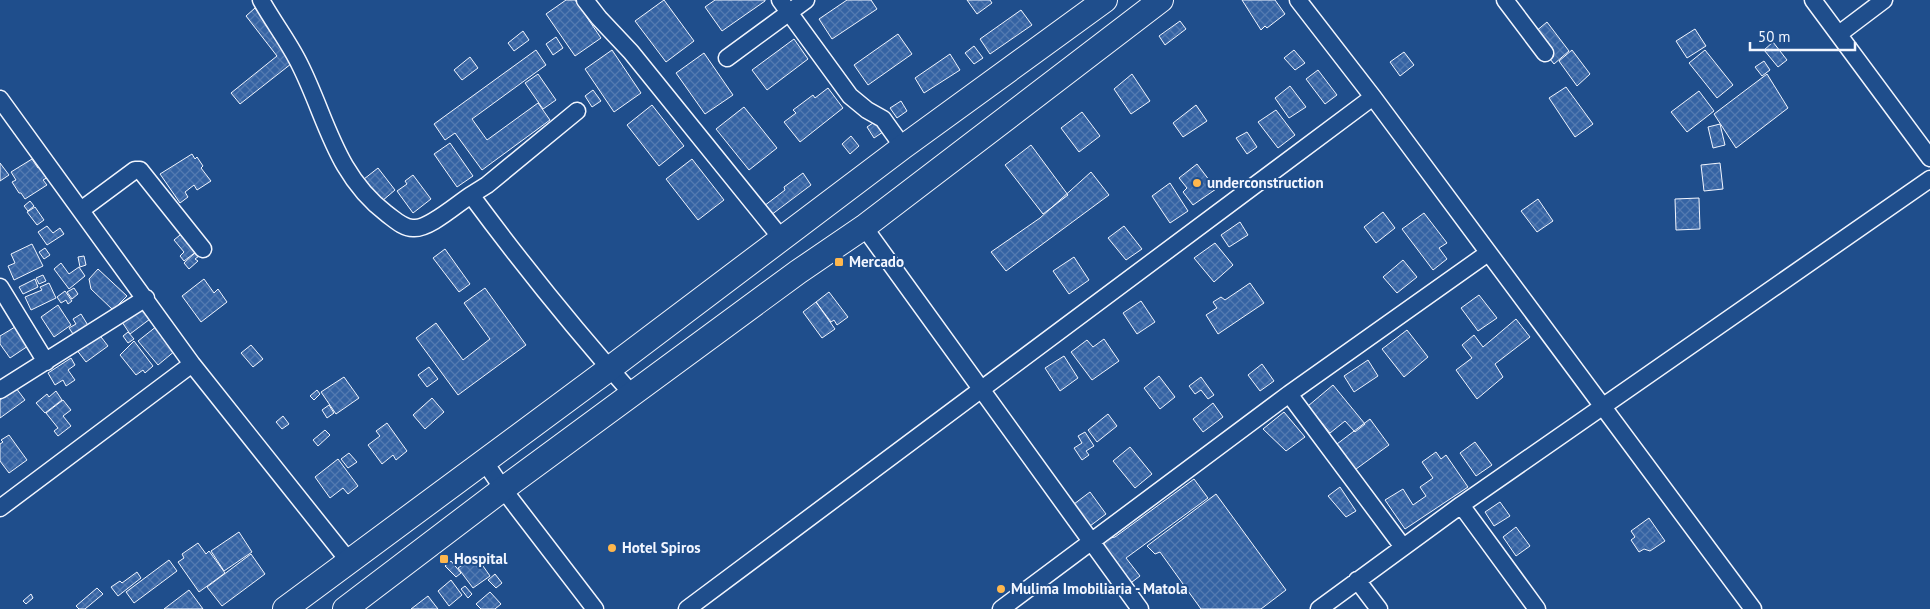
<svg xmlns="http://www.w3.org/2000/svg" width="1930" height="609" viewBox="0 0 1930 609" font-family="'PT Sans',sans-serif">
<defs>
<pattern id="building-cross-hatch" width="8" height="8" patternUnits="userSpaceOnUse" patternTransform="scale(1.25)"><rect width="8" height="8" fill="#3563a3"/><path d="M0 0l8 8M0 8l8-8" fill="none" stroke="#537ab1"/></pattern>
</defs>
<rect width="100%" height="100%" fill="#1f4e8c"/>
<path fill="url(#building-cross-hatch)" stroke="#f2f6ff" d="M566,0H575L601,38L575,56L546,14Z
M664,0L694,41L666,62L635,21Z
M715,0H765V1L722,31L705,7Z
M847,0H871L877,9L832,39L819,19Z
M967,0H990L992,3L977,14Z
M1242,0H1275L1285,14L1267,28L1265,26L1261,30Z
M255,8L296,60L240,104L231,93L277,56L246,16Z
M1021,10L1032,25L990,54L980,39Z
M1180,21L1186,29L1165,45L1159,36Z
M1547,22L1569,51L1554,64L1550,59L1554,56L1535,32Z
M1695,29L1706,46L1687,58L1676,41Z
M523,31L529,40L514,51L508,43Z
M898,34L912,54L868,85L854,65Z
M556,37L563,48L553,55L546,44Z
M794,39L808,59L767,90L752,70Z
M1773,42L1787,60L1778,67L1764,50Z
M974,46L983,58L974,64L965,53Z
M536,50L546,65L472,119L487,140L538,103L550,120L482,170L455,133L445,140L434,124Z
M612,50L641,93L614,112L585,69Z
M1294,50L1305,63L1295,70L1284,58Z
M1572,50L1590,74L1577,86L1559,61Z
M1705,50L1733,85L1717,98L1689,63Z
M1404,52L1414,65L1400,76L1390,62Z
M704,53L733,95L705,114L676,73Z
M950,54L960,70L924,93L915,78Z
M470,57L478,68L462,80L454,70Z
M1764,61L1770,70L1762,76L1755,67Z
M1318,70L1337,95L1325,104L1306,79Z
M538,74L556,100L543,109L525,83Z
M1132,74L1150,101L1131,114L1114,89Z
M1767,74L1788,108L1736,148L1714,114Z
M1290,86L1306,107L1289,118L1275,98Z
M1566,87L1593,124L1575,137L1549,98Z
M828,88L843,108L800,142L784,122L796,113L793,110L813,95L815,98Z
M593,90L601,101L592,107L585,96Z
M1699,91L1714,111L1687,132L1671,112Z
M901,101L907,111L897,118L890,108Z
M652,105L684,146L659,166L627,125Z
M1196,105L1207,121L1183,137L1173,123Z
M744,107L777,148L749,170L716,129Z
M1276,110L1295,135L1278,148L1258,122Z
M1082,112L1100,136L1079,152L1061,128Z
M876,121L883,132L874,138L867,127Z
M1720,124L1725,145L1713,148L1708,127Z
M1247,132L1257,147L1247,154L1236,138Z
M851,136L859,146L850,154L842,144Z
M450,143L473,176L457,187L434,154Z
M1031,145L1068,195L1043,214L1005,165Z
M192,154L195,159L197,157L203,166L201,168L211,181L197,190L194,185L185,192L188,197L180,203L160,174Z
M32,159L38,168L43,165L50,176L43,180L47,185L25,199L21,193H19L12,182L16,180L11,172Z
M692,159L724,200L698,220L666,179Z
M0,163L9,175L0,181Z
M1720,163L1723,189L1704,191L1701,165Z
M1197,164L1216,189L1193,205L1183,192L1187,188L1179,178Z
M378,168L395,190L382,201L364,179Z
M1091,172L1109,195L1006,271L991,252L1040,218Z
M803,173L811,185L771,215L764,206L785,190L784,187Z
M413,175L431,199L413,213L397,191L407,184L405,181Z
M1170,183L1188,211L1170,223L1152,196Z
M1699,198L1700,229L1676,230L1675,199Z
M1538,199L1553,221L1537,232L1521,211Z
M30,201L34,206L28,211L24,206Z
M35,207L44,220L37,225L27,212Z
M1383,212L1395,228L1376,243L1364,227Z
M1424,213L1447,243L1439,248L1447,259L1433,270L1402,229Z
M1240,222L1248,235L1229,247L1221,235Z
M47,226L53,233L60,228L64,234L47,245L38,232Z
M1124,226L1142,249L1126,260L1108,238Z
M186,230L201,248L184,261L180,256L184,252L174,240Z
M1215,243L1233,265L1214,282L1194,258Z
M32,244L43,266L14,280L8,266L15,263L11,254Z
M45,248L50,255L44,259L39,252Z
M445,249L470,284L459,292L433,258Z
M196,252L199,256L195,259L198,261L189,269L184,263Z
M84,256L86,265L80,267L78,257Z
M1074,257L1089,280L1069,294L1053,271Z
M1403,260L1417,277L1397,293L1383,277Z
M61,263L69,274L79,267L85,276L69,289L54,269Z
M98,269L127,296L113,310L91,289L89,279Z
M43,275L46,281L39,284L36,278Z
M35,279L38,287L23,294L19,287Z
M204,279L214,293L218,289L227,302L201,322L182,296Z
M49,283L56,298L31,310L25,297L42,290L40,287Z
M1250,283L1264,303L1218,334L1206,315L1217,308L1213,302L1221,297L1225,300Z
M74,288L78,294L72,299L67,292Z
M485,288L526,345L458,395L416,338L436,323L463,360L490,339L464,303Z
M65,291L72,301L68,304L66,300L61,303L57,297Z
M829,292L848,317L837,325L834,320L831,322L816,302Z
M1479,295L1497,318L1478,331L1461,308Z
M1141,301L1155,322L1137,334L1123,313Z
M816,302L835,329L822,338L803,312Z
M146,304L154,316L130,334L122,322Z
M58,305L71,325L54,337L41,317Z
M81,314L89,327L75,337L69,328L76,324L73,319Z
M1516,319L1530,337L1495,364L1503,377L1477,399L1456,370L1472,358L1462,345L1474,335L1483,347Z
M157,326L176,350L158,365L138,341Z
M15,327L28,346L10,358L0,344V336Z
M1407,330L1428,357L1404,377L1382,349Z
M128,332L134,339L128,343L123,336Z
M98,333L108,346L86,362L76,349Z
M1104,339L1119,361L1092,380L1071,352L1087,340L1093,347Z
M134,341L153,366L145,373L143,370L136,375L120,355Z
M251,345L263,359L253,367L241,353Z
M1064,356L1078,378L1060,391L1045,368Z
M71,358L75,365L68,370L75,380L66,386L63,380L55,385L48,373Z
M1368,360L1378,376L1354,392L1344,376Z
M1262,364L1274,381L1260,391L1248,375Z
M429,367L438,379L427,387L418,375Z
M1159,376L1175,397L1160,409L1144,388Z
M344,377L359,398L336,414L321,392Z
M1201,377L1214,395L1208,399L1201,390L1195,394L1189,386Z
M1333,385L1365,424L1355,432L1345,421L1330,433L1308,406Z
M16,388L25,400L0,418V400Z
M317,390L320,394L314,400L310,396Z
M56,391L62,400L45,413L36,403L47,394L49,397Z
M432,398L444,412L425,429L413,415Z
M63,400L71,410L63,416L71,426L58,436L54,431L58,428L46,413Z
M1213,403L1223,417L1203,432L1193,419Z
M329,405L334,413L327,418L322,410Z
M1284,412L1305,437L1286,451L1263,429Z
M1108,414L1117,426L1097,442L1088,430Z
M283,416L289,424L282,429L276,422Z
M1370,419L1389,445L1352,472L1333,447Z
M387,423L407,451L396,460L393,455L382,464L368,445L380,436L376,431Z
M325,430L330,435L318,446L313,440Z
M1085,432L1094,446L1086,451L1089,455L1082,460L1074,448L1082,443L1078,436Z
M9,435L27,460L9,473L0,461V444L3,442L1,440Z
M1475,442L1492,465L1476,476L1460,453Z
M1130,447L1152,474L1135,488L1113,461Z
M1436,452L1441,459L1446,455L1468,487L1405,529L1385,500L1403,489L1413,505L1426,496L1420,487L1433,478L1422,462Z
M349,453L357,462L348,468L341,459Z
M338,459L358,486L348,494L343,488L330,498L315,477Z
M1194,479L1208,498L1126,558L1140,576L1120,591L1100,565L1105,539L1115,537Z
M1340,487L1356,511L1346,517L1328,496Z
M1090,492L1106,514L1090,526L1074,504Z
M1216,494L1286,590L1261,609H1201L1160,552L1155,554L1147,546Z
M1500,502L1510,516L1494,526L1485,512Z
M1649,518L1665,541L1650,551L1644,549L1639,552L1631,540L1635,537L1631,531Z
M1516,527L1530,546L1516,556L1503,537Z
M239,532L252,552L224,571L211,551Z
M198,543L206,554L209,551L225,573L199,592L178,562L184,558L182,554Z
M251,554L265,574L222,606L207,587Z
M476,556L490,576L473,588L458,568Z
M169,560L177,571L134,603L126,592Z
M451,561L461,573L456,577L445,566Z
M137,572L141,578L118,596L111,587L120,581L122,583Z
M495,574L502,583L496,588L488,580Z
M451,580L462,595L449,606L438,591Z
M465,586L472,594L468,598L461,589Z
M97,588L103,594L85,609H79L76,606Z
M189,590L203,609H164Z
M490,592L501,604L495,609H481L476,604Z
M31,594L33,598L26,604L23,601Z
M428,596L438,609H411Z"/>
<g fill="none" stroke-linecap="round" stroke-linejoin="round">
<defs>
<path id="minor" d="M261,0C273,22 289,42 300,65C327,119 335,174 387,214C394,219 403,228 413,228C428,230 457,204 471,195
M585,0L599,18L631,52L782,239
M780,0L850,96L867,110L883,119L903,147
M1298,0L1373,97L1753,609
M1505,0L1545,53
M1813,0L1930,158
M1839,34L1884,0
M727,58L806,0
M0,99L192,364L348,560
M577,111L487,185L471,195C522,264 576,331 633,395
M81,210L135,170H140L203,249
M864,227L1140,609
M0,287L46,362
M0,390L146,298
M1289,394L1403,547
M484,461L503,489L595,609
M1461,505L1537,609
M0,508L192,364
M1357,580L1379,609
M687,609L1373,97
M1001,609L1289,394L1488,253
M1319,609L1461,505L1930,179"/>
<path id="highway" d="M285,609L609,369L903,147L1105,0
M345,609L503,489L798,272L864,227L1161,0"/>
</defs>
<use href="#minor" stroke="#f2f6ff" stroke-width="19"/>
<use href="#highway" stroke="#f2f6ff" stroke-width="26"/>
<use href="#minor" stroke="#1f4e8c" stroke-width="16"/>
<use href="#highway" stroke="#1f4e8c" stroke-width="24"/>
</g>
<g fill="#ffb74d" stroke="#1f4e8c" stroke-width="2">
<circle cx="1197" cy="183" r="5"/>
<rect x="834" y="257" width="10" height="10" rx="2.5"/>
<circle cx="612" cy="548" r="5"/>
<rect x="439" y="554" width="10" height="10" rx="2.5"/>
<circle cx="1001" cy="589" r="5"/>
</g>
<g text-anchor="middle" stroke-width="4" stroke-linejoin="round" paint-order="stroke">
<g font-size="15" font-weight="bold" fill="#f2f6ff" stroke="#1f4e8c" text-anchor="start">
<text x="1207" y="188">underconstruction</text>
<text x="849" y="267">Mercado</text>
<text x="622" y="553">Hotel Spiros</text>
<text x="454" y="564">Hospital</text>
<text x="1011" y="594">Mulima Imobiliaria - Matola</text>
</g>
</g>
<path d="M1750 42v8h105v-8" fill="none" stroke="#f2f6ff" stroke-width="2.5"/>
<text x="1758" y="42" font-size="15" fill="#f2f6ff" stroke="#1f4e8c" stroke-width="4" paint-order="stroke">50 m</text>
</svg>
